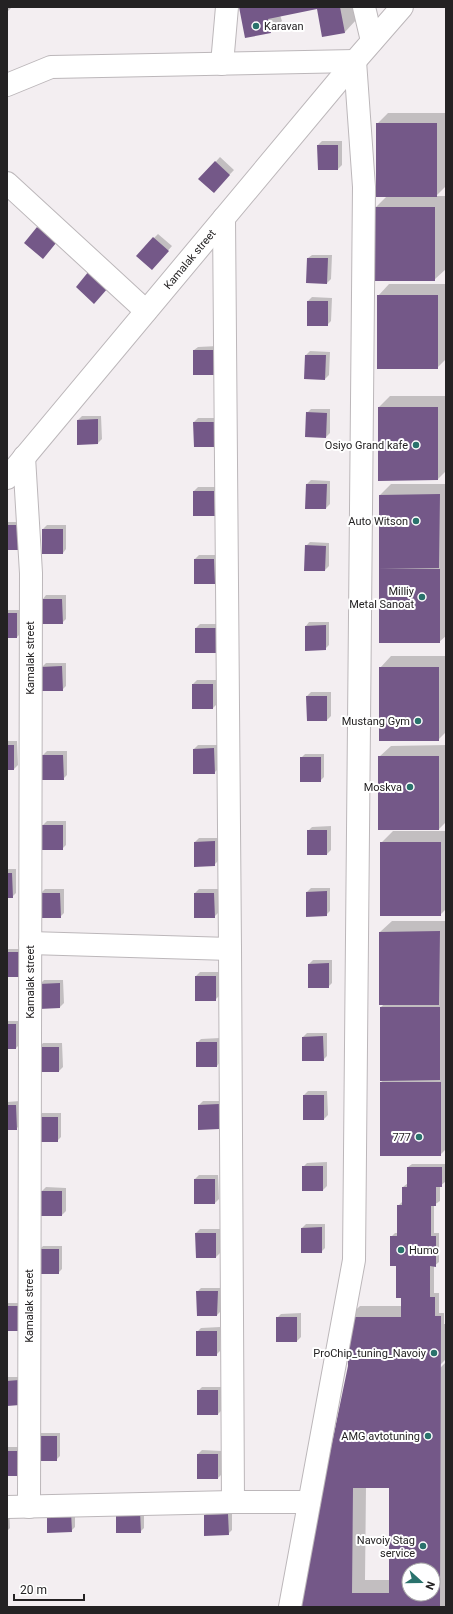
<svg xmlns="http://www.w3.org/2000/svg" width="453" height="1614" viewBox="0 0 453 1614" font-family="Roboto,sans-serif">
<rect width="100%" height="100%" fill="#f3eef1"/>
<path fill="#0003" fill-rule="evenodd" d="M7,7H12L7,12Z
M240,7H354L356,20L345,32L323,36L318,8L280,15L282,21L270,32Z
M388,113H446V186L436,196H446V269L434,280L375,208L387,196L377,124Z
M322,141H342V165L338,169L318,145Z
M220,157L234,170L213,192L200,179Z
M42,223L59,238L46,254L25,243Z
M158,234L172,246L156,264L154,238Z
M312,255H332L331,279L327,283L308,258Z
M389,284H446V359L437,368L378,296Z
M312,297L332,298L331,321L327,325L308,301Z
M218,346V370L214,374L194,350L198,347Z
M310,351L330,352L329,375L325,379L305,378L306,355Z
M390,396H446V471L438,479L379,407Z
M311,409H330V433L326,437L307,413Z
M82,416H101L102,439L98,443L78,420Z
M198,418H218V442L214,446H195L194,422Z
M311,480L330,481V504L326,508L307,484Z
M391,484H446V636L439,642L380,570L383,568L380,495Z
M198,487H218V511L214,515L194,491Z
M7,522H23L7,549Z
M47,525H66V549L63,553L43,529Z
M310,542L329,543V566L325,570L306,546Z
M199,555H218V579L214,583L195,559Z
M46,595H66V619L62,623L43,599Z
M7,610H21V633L17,637H7Z
M309,622H329V645L325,649L306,626Z
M200,624H220V648L216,652H196V628Z
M391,656H446V732L438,740L380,668Z
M46,663H66V686L62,690H42V667Z
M197,680H217V704L213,708L193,684Z
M311,692H331V716L327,720H308L307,696Z
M7,741H17L18,765L14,769H7Z
M198,745H218V769L214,773L194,749Z
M446,745V822L439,829L379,757L391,746Z
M47,751H67V775L63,779L43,755Z
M305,754H324V777L320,781L301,758Z
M47,821H66V845L62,849L43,825Z
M331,826V850L327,854L308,831L312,827Z
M393,831H446V909L440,915L381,843Z
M199,838H218V861L214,865L195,842Z
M7,869H16V893L12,897H7Z
M311,888H330V911L326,915L307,892Z
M45,889H64V913L60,917L41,893Z
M199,889H218V913L214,917L195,893Z
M392,921H446V1149L440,1155L381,1082L384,1080L381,1007L384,1004H380V932Z
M7,949H24L7,976Z
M313,960H332V983L328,987L309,964Z
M200,972H219V996L215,1000L196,976Z
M44,980H63L64,1003L60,1007L40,984Z
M7,1021H20V1044L16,1048H7Z
M307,1033H327V1056L323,1060L303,1037Z
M220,1038V1062L217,1066L197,1043L201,1039Z
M43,1043H62L63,1067L59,1071L39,1047Z
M308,1091H327L328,1115L324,1119L304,1095Z
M20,1101V1125L16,1129H7V1102Z
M203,1101H222L223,1124L219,1128L199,1129V1105Z
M42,1113H61V1137L57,1141L38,1117Z
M327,1162V1186L323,1190L303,1167L307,1163Z
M412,1164H445V1182L440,1186V1201L434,1205V1233H439V1262L434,1266V1293H439V1313H444V1324H446V1359L440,1365V1368L446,1362V1607H299L349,1366L348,1317L360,1306H402V1297L397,1265L391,1237L395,1233H398V1206L402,1202L403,1187L408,1183V1167ZM366,1487H390V1580H365ZM409,1570H433V1594H409Z
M199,1175H218L219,1199L215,1203L195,1179Z
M46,1187L66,1188V1211L62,1215L42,1191Z
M306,1224H325V1248L321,1252H302V1228Z
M200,1229H220V1253L216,1257L196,1233Z
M43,1246H62V1269L58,1273L39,1250Z
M201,1288H221V1311L217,1315H198L197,1292Z
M7,1303H23L7,1330Z
M301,1313V1337L297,1341L277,1318L281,1314Z
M220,1327V1351L216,1355L197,1332L201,1328Z
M7,1377H23L7,1405Z
M202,1387H221L222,1410L218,1414L198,1391Z
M41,1433H60V1456L56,1460L37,1437Z
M7,1447H22L7,1475Z
M202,1450L222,1451V1474L218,1478L198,1454Z
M7,1508H9L10,1528L7,1531Z
M75,1508V1527L71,1531L48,1532Z
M144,1508V1528L140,1532H117Z
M209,1511H232V1530L228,1534L205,1515Z"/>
<path fill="#745888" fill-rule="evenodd" d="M239,7H340L345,33L322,37L317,9L268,19L271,33L245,38Z
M376,123H437V197H376Z
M317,145H338V170H318Z
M215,161L230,175L214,193L198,179Z
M374,207H435V281H374Z
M37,227L56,243L43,259L24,243Z
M153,237L169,251L152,270L136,256Z
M307,258H328L327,284L306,283Z
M89,271L108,288L94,304L76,287Z
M377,295H438V369H377Z
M307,301H328V326H307Z
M193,350H214V375H193Z
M305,355H326L325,380L304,379Z
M378,407H438V480L378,481Z
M306,412L327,413L326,438L305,437Z
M98,419V444L77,445V420Z
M193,422H214V447H194Z
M306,484H327L326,509H305Z
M193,491H214L215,516H193Z
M440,494L439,568L379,569V495Z
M7,525H19V550H7Z
M42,529H63V554H42Z
M305,545L326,546L325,571H304Z
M194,559H214L215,584H194Z
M379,569H440V643H379Z
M42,599H62L63,624H42Z
M7,613H17V638H7Z
M326,625V650L305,651V626Z
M195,628H216V653H195Z
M62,666L63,691H41V667Z
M379,667H439V741H379Z
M192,684H213V709H192Z
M306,696H327V721H307Z
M7,745H14V770H7Z
M214,748L215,774H193V749Z
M42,755H63L64,780H42Z
M378,756H439V830H378Z
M300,757H321V782H300Z
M42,825H63V850H42Z
M307,830H327V855H307Z
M215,841V866L194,867V842Z
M380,842H441V916H380Z
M7,873H12L13,898H7Z
M327,891V916L306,917V892Z
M40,893H60L61,918H40Z
M194,893H214L215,918H194Z
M440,931L439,1005H379V932Z
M7,952H21V977H7Z
M329,963V988H308V964Z
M195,976H216V1001H195Z
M60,983V1008L39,1009V984Z
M380,1007H440V1080L380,1081Z
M7,1024H16V1049H7Z
M323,1036L324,1061H302V1037Z
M196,1042H217V1067H196Z
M38,1047H59V1072H38Z
M380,1082H441V1156H380Z
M303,1095H324V1120H303Z
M219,1104V1129L198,1130V1105Z
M7,1105H16L17,1130H7Z
M37,1117H58V1142H37Z
M302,1166H323V1191H302Z
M407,1167H442V1187H436V1206H431V1236H436V1267L430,1266V1297H435V1316H441L440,1607H298L348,1366L347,1317H401V1298H396V1266H390V1236H397V1205H402V1187H407ZM353,1488H389V1593H352ZM409,1570H433V1594H409Z
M194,1179H215V1204H194Z
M41,1191H62V1216H41Z
M322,1227V1253H301V1228Z
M195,1233H216V1258H196Z
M38,1249H59V1274H38Z
M196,1291H218L217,1316H197Z
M7,1306H19V1331H7Z
M276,1317H297V1342H276Z
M196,1331H217V1356H196Z
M19,1380L20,1405L7,1406V1381Z
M197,1390H218V1415H197Z
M36,1436H57V1461H36Z
M7,1451H19V1476H7Z
M197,1454H218V1479H197Z
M47,1511H71L72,1532L47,1533Z
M140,1511L141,1533H116V1512Z
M228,1514L229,1535L204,1536V1515Z"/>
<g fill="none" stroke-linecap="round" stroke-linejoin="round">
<defs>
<g id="minor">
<path d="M364,7L372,41"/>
<path d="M222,64L227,7"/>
<path d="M7,85L51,67L355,61L364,187L354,1260L290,1607"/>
<path d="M7,183L146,311"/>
<path d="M224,218L230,949L233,1502"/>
<path d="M24,457L31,573L29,1507"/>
<path id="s1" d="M7,478L355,61L402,7"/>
<path d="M30,943L230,949"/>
<path d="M7,1507L233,1502H309"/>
</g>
</defs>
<use href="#minor" stroke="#bcb7ba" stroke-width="24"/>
<use href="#minor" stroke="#fff" stroke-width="22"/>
</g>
<g fill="#2a726c" stroke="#fff" stroke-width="1.5">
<circle cx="256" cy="26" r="4"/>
<circle cx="416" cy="445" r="4"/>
<circle cx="416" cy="521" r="4"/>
<circle cx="422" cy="597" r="4"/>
<circle cx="418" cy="721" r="4"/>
<circle cx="410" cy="787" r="4"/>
<circle cx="419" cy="1137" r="4"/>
<circle cx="401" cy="1250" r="4"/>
<circle cx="434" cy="1353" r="4"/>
<circle cx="428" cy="1436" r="4"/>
<circle cx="423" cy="1546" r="4"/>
</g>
<g text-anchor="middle" stroke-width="4" stroke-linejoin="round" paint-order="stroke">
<g font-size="11" fill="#242223" stroke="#fff" text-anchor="end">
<text x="264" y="30" text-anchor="start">Karavan</text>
<text x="408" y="449">Osiyo Grand kafe</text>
<text x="408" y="525">Auto Witson</text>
<text x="414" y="595">Milliy<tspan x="414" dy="13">Metal Sanoat</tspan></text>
<text x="410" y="725">Mustang Gym</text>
<text x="402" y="791">Moskva</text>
<text x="411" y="1141">777</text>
<text x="409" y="1254" text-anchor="start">Humo</text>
<text x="426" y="1357">ProChip_tuning_Navoiy</text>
<text x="420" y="1440">AMG avtotuning</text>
<text x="415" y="1544">Navoiy Stag<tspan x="415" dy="13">service</tspan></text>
</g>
<g font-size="11" fill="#242223" stroke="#fff">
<text dy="4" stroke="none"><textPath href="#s1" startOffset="285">Kamalak street</textPath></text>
<text transform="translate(30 658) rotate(-90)" y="4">Kamalak street</text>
<text transform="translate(30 982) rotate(-90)" y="4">Kamalak street</text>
<text transform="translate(29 1306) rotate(-90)" y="4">Kamalak street</text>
</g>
</g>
<rect width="453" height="1614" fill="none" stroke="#242223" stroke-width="16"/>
<g transform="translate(421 1582) rotate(111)"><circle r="19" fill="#ffffff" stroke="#a7a7a7"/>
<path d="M0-3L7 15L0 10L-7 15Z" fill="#2a726c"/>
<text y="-6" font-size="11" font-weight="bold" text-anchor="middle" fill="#242223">N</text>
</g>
<path d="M14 1594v6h70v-6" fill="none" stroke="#242223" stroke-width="2"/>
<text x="20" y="1594" font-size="12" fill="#242223" stroke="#ffffff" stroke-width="3" paint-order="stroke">20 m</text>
</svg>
